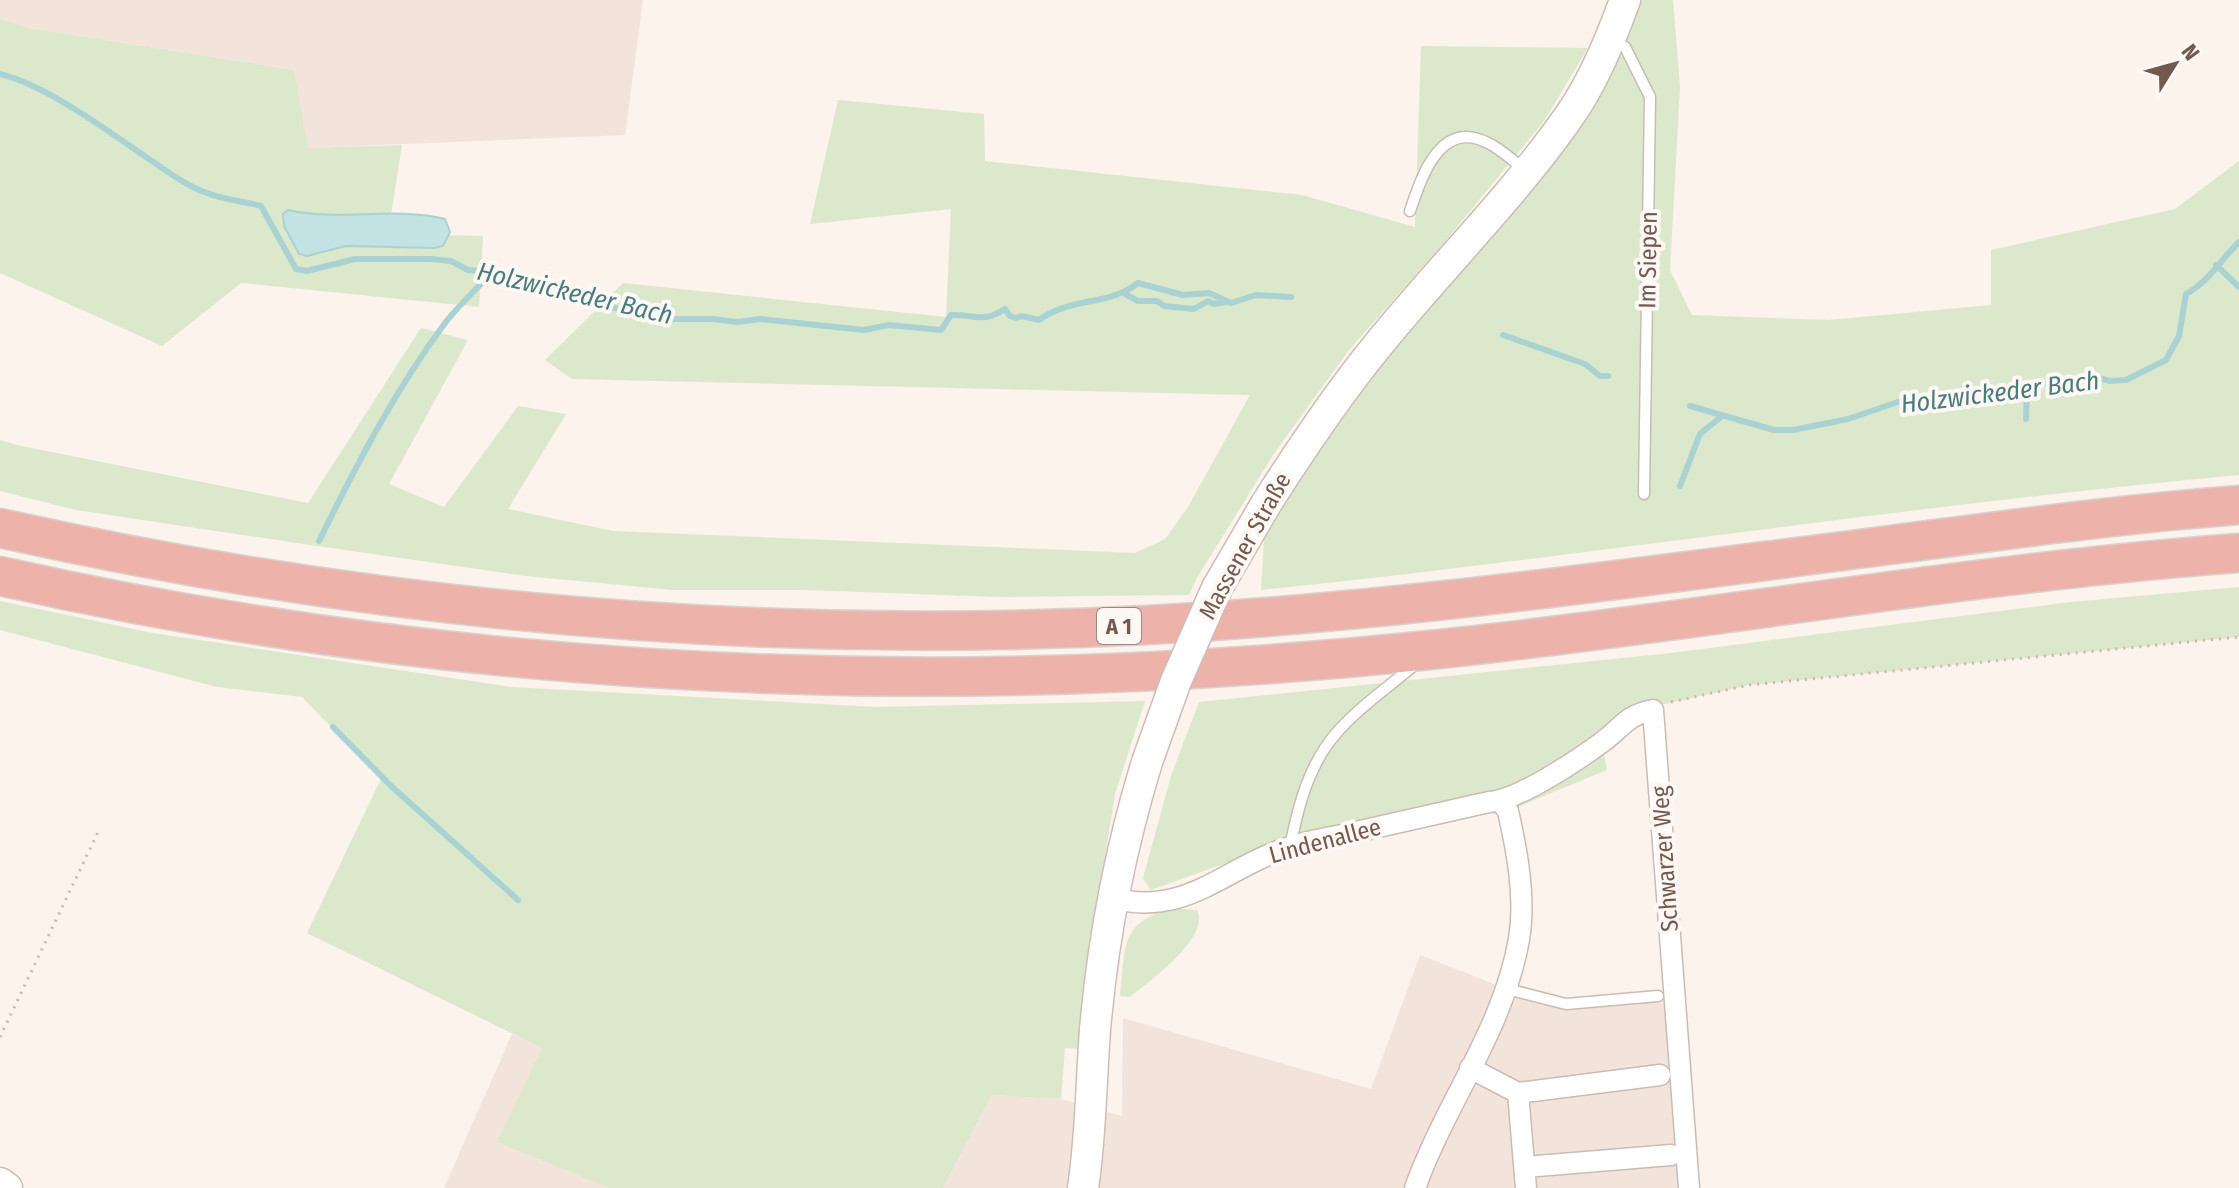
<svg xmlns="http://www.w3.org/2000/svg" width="2239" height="1188" viewBox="0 0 2239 1188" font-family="'Fira Sans Condensed',sans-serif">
<rect width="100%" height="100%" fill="#fbf3ec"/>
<path fill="#f2e4db" d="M0,0H643L625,135L308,148L293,70L28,28L0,19Z
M1420,955L1507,989L1566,1004L1675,993L1689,1188H943L992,1095L1061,1099L1122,1116L1123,1018L1371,1089Z
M512,1034L543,1048L595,1181L610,1188H444Z"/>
<path fill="#dbe8cb" d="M1625,0H1673L1680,87L1670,270L1692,315L1829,320L1991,305V250L2175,209L2239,161V475C1912,505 1588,556 1261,590L1266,504L1527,172Z
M0,19L28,28L294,70L308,148L402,145L388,234L483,236L479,307L241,283L162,346L0,273Z
M1421,46L1588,48L1544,121L1443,244L1349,350L1275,452L1198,576L1189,595L1001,597L805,590H673L526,576L290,542L76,510L0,491V440L21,446L308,503L421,328L468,340L389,484L444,507L518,406L566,414L508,509L613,531L1135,553L1165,539L1188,507L1250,395L572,379L545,360L623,283L946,317L951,209L810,224L838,100L984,114L985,161L1302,195L1415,227Z
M2239,587V637L1749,685L1661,705L1602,742L1607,770L1508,811L1296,838L1151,890L1143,878L1171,776L1199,702L1671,653L2071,602Z
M0,601L153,633L512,687L876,707L1145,701L1115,794L1098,901L1083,1049L1065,1048L1061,1099L992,1095L943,1188H610L497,1142L542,1048L307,933L381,779L302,697L217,687L0,630Z
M1171,908L1197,910C1211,937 1149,982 1130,997L1120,996C1126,948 1118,924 1171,908Z"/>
<path fill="#c2e2e3" stroke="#aad2d3" stroke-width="2" d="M288,210C340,222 393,206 445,219L450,232L443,246L434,248L346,246L307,256L299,254L284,226L283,214Z"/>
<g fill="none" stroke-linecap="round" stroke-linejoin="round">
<path stroke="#aad2d3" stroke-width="6" d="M0,74C48,86 106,130 149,159C167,171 186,186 207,193C224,200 244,201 261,206L296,269L307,271L355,259H431L451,261L468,270L490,272L507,281L659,319H712L738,322L760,319L864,330L889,325L941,330L951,315C974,314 982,324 1005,309L1010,316L1016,318L1022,316L1039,320C1070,297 1109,306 1138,283L1183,295L1209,293L1231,303L1256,295L1291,297
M2216,265L2239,287
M1125,294L1138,301H1157L1164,306L1194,309L1208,301L1213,304L1226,302
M1503,335L1585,364L1600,376H1608
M1690,406L1774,430H1793L1848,419L1898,402L1939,401L2024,384H2079L2095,377L2110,381L2126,380L2166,360L2179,336L2186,294C2209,282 2221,259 2239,242
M2026,419L2027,384
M1680,486L1700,434L1722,416
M319,541C356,466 395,390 445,323C459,305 476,290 491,273
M333,727L390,785L518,900"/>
<defs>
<path id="lane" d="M1613,41L1625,47L1650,97L1644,494
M1410,211C1421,178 1440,118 1488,143C1501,149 1512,160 1524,169
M1290,847C1297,813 1305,778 1325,748C1345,717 1387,688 1416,664
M1507,989L1566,1004L1658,996"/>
<path id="street" d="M1111,898C1187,918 1224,867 1290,847C1311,840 1334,837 1356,832C1400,822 1444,812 1489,802C1517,801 1576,761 1601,743C1622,728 1626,715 1653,710L1689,1188
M1470,1068L1518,1093L1526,1188
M1518,1093L1660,1075
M1525,1167L1671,1155
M1415,1188C1445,1104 1504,1028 1519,939C1526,898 1517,851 1508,811L1500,801"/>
<path id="secondary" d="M1266,504C1301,449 1337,395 1378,345C1441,267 1513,197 1570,115C1594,81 1611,39 1625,0
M0,1183L7,1188
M1083,1188C1091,1136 1091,1083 1095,1030C1103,938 1120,850 1147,762"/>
<path id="highway" d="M0,528C376,612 762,645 1147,625C1396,612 1644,576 1890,545C2006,530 2122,514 2239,505
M0,576C471,682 950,700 1430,650C1700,622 1968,573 2239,553"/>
</defs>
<use href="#lane" stroke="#ccbbb3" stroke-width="13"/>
<use href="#street" stroke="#ccbbb3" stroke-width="23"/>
<use href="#secondary" stroke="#d1bcb3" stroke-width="33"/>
<use href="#highway" stroke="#d8d1ce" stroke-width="41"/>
<path stroke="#d3b4a9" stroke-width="3" stroke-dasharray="2 6" stroke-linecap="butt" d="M1671,702L1749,685L2239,637
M0,1037L100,828"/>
<use href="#lane" stroke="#fff" stroke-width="10"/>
<use href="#street" stroke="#fff" stroke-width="20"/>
<use href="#secondary" stroke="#fff" stroke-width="30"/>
<use href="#highway" stroke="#edb3ab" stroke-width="38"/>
<defs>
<path id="secondary-bridge" d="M1147,762L1176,681L1217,588L1266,504"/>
</defs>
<use href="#secondary-bridge" stroke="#d1bcb3" stroke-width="33" stroke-linecap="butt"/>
<use href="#secondary-bridge" stroke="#fff" stroke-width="30"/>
</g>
<g text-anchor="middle" stroke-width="8" stroke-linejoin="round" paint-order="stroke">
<rect fill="#fdf8f3" stroke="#9d8982" stroke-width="2" x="1097" y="608" width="44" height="36" rx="6"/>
<g font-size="22" font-weight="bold" fill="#745951">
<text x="1119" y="634">A 1</text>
</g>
<g font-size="24" fill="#745951" stroke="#fdf8f3">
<text transform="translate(1648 260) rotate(-89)" y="8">Im Siepen</text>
<text transform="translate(1245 546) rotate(-61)" y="8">Massener Straße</text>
<text transform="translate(1325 841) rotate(-15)" y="8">Lindenallee</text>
<text transform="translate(1665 859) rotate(-94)" y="8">Schwarzer Weg</text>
</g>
<g font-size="26" font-style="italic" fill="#4a7b7d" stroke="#fdf8f3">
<text transform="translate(575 293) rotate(13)" y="9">Holzwickeder Bach</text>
<text transform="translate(2000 392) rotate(-7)" y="9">Holzwickeder Bach</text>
</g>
</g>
<g transform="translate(2175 64) rotate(53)" stroke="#fdf8f3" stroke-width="6" paint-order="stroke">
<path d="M0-6L14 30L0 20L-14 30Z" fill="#745951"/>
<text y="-12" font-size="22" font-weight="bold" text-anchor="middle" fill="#745951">N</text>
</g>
</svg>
